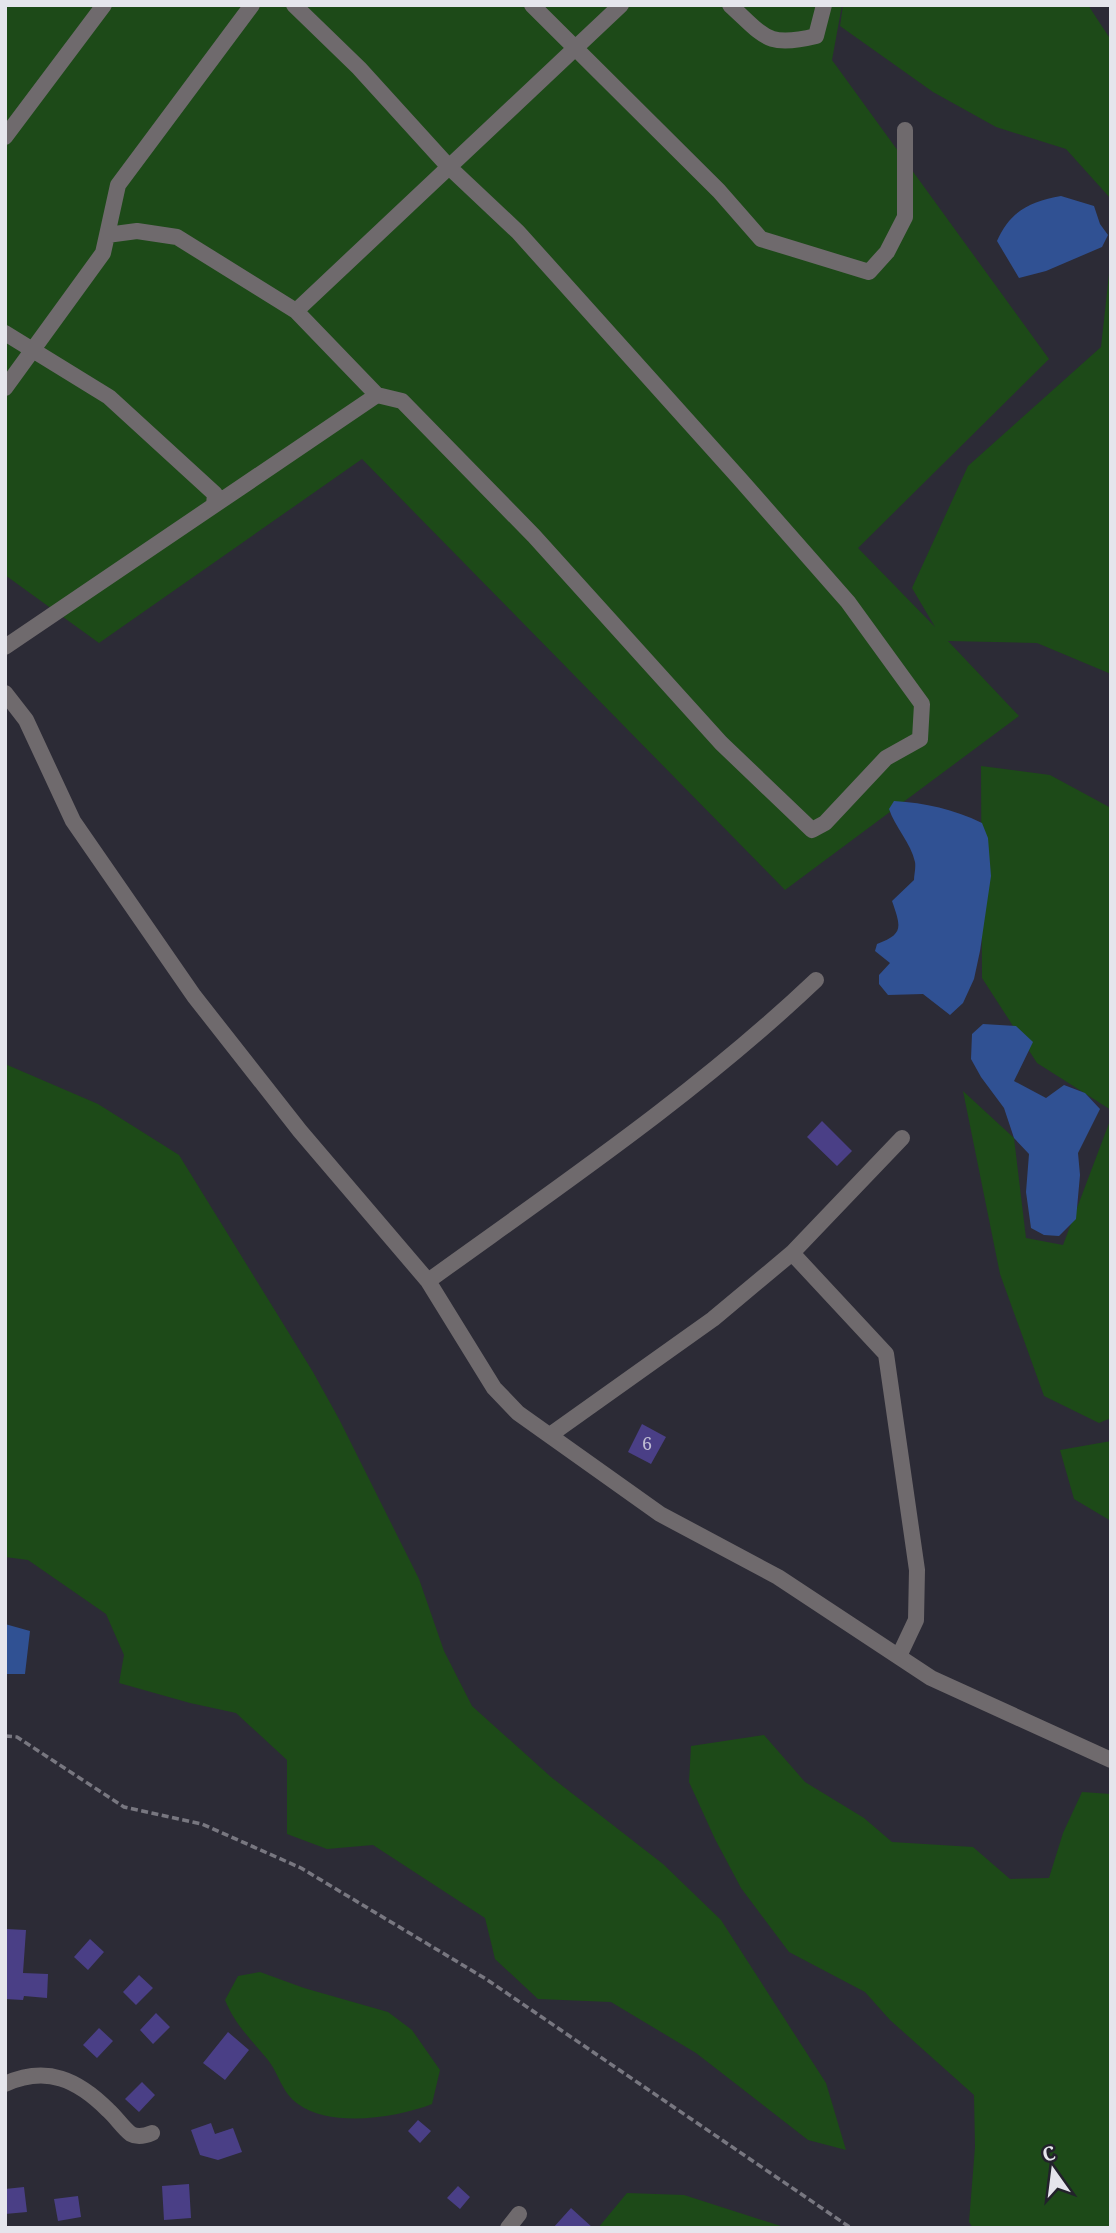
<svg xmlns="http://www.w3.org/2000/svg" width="1116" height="2233" viewBox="0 0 1116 2233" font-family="'Noto Serif',serif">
<rect width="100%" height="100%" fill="#2c2b36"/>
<path fill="#1d4a18" d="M5,5H842L832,60L1049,359L858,548L935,627L912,588L968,466L1101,347L1111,256V674L1037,643L948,641L1019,716L785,890L362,459L99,643L5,575Z
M843,5H1088L1111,40V199L1066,149L996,127L933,92L840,26Z
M981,766L1050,775L1111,808V1110L1037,1063L982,978Z
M5,1064L98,1104L179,1155L313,1372L339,1419L419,1579L444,1651L472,1706L551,1777L663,1864L721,1920L826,2083L846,2150L808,2140L696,2053L611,2002L538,1999L495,1959L485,1918L373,1845L327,1849L287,1834V1760L236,1713L190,1703L119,1683L124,1655L106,1614L28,1560L5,1557Z
M963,1091L1014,1138L1026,1238L1063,1245L1111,1118V1418L1099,1423L1044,1396L1000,1274Z
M1111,1441V1521L1074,1499L1060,1450Z
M764,1735L805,1782L864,1818L892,1842L973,1847L1010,1879L1049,1878L1063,1833L1082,1792L1111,1794V2228H973L969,2222L975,2147L974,2095L890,2020L865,1992L789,1952L741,1888L715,1839L689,1782L691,1746Z
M260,1972L304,1988L388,2012L412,2030L440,2070L432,2104C396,2118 331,2128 298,2104C282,2093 279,2074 268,2060C252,2041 234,2023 225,2000L238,1976Z
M627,2193L684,2195L787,2228H598Z"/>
<path fill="#305193" d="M1061,196L1094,206L1100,224L1108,235L1102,247L1046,271L1019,278L997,241C1010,211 1031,201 1061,196Z
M894,801C926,803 953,809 982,823L988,838L991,876L980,951L974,979L963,1003L950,1015L923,994L888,995L879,984V975L890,963L875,951L877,944C904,934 901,927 892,901L914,880C914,875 916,868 915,862C911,843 895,827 889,809Z
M983,1024L1016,1026L1033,1042L1014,1081L1046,1098L1064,1085L1085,1093L1100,1109L1078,1153L1080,1175L1076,1219L1059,1236L1044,1235L1031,1228L1026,1192L1029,1154L1014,1138L1004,1108L981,1077L971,1059L972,1034Z
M5,1624L30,1631L25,1674H5Z"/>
<path fill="#4a3f86" d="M822,1121L852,1151L837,1166L807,1137Z
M642,1424L666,1437L651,1464L628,1452Z
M6,1929L26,1930L23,1973L48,1974L47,1998L24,1996L23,2000L5,1999Z
M90,1939L104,1952L88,1970L74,1957Z
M139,1975L153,1988L136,2005L123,1992Z
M156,2013L170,2027L153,2044L140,2030Z
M99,2028L113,2041L97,2058L83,2045Z
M228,2032L249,2050L225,2080L203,2063Z
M142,2082L155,2095L139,2112L125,2099Z
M418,2120L431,2131L420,2143L408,2131Z
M211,2123L215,2134L233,2128L242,2152L218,2160L200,2155L191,2130Z
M189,2184L191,2218L164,2220L162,2186Z
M458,2186L470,2197L460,2209L447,2198Z
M24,2187L27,2212L5,2214V2189Z
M78,2196L81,2217L58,2221L54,2199Z
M571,2208L593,2228H553Z"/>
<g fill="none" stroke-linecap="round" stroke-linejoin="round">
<path stroke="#787780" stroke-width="3.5" stroke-dasharray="7 3.5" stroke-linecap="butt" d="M5,1736L17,1737L124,1807L202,1824L301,1868L486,1979L851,2228"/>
<path stroke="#6f6a6d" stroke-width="16" d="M532,5L719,191L761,239L869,272L887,252L905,217V130
M730,5C765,37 767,48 816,36L824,5
M5,137L104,5
M107,235L118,185L252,5
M296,311L621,5
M5,333L109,397L215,494L214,505
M5,388L103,253L107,235L137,231L177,237L296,311L377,395L402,401L534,536L721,743L812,830L825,823L886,758L920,739L922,704L848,602L739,478L518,232L449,167L359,68L294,5
M5,647L377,395
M5,693L26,720L73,821L194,996L300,1131L428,1281L494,1388L518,1413L660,1514L778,1577L931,1678L1111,1760
M792,1253L886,1354L917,1570L916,1620L899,1656
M428,1281C561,1185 697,1093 816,980
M550,1435L713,1319L792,1253L902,1138
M5,2084C47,2065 78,2080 108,2110C116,2117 123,2128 131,2134C138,2138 145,2136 152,2133
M508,2228L519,2214"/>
</g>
<g text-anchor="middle" stroke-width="7" stroke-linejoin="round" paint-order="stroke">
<g font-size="18" fill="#bebcd2">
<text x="647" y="1450">6</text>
</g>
</g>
<rect width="1116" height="2233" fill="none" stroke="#e5e5ec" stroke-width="14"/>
<g transform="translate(1053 2170) rotate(346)" stroke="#22222b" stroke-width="5" paint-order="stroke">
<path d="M0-5L12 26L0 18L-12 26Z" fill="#e5e5ec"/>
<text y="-10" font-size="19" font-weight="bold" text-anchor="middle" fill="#e5e5ec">С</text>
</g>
</svg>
